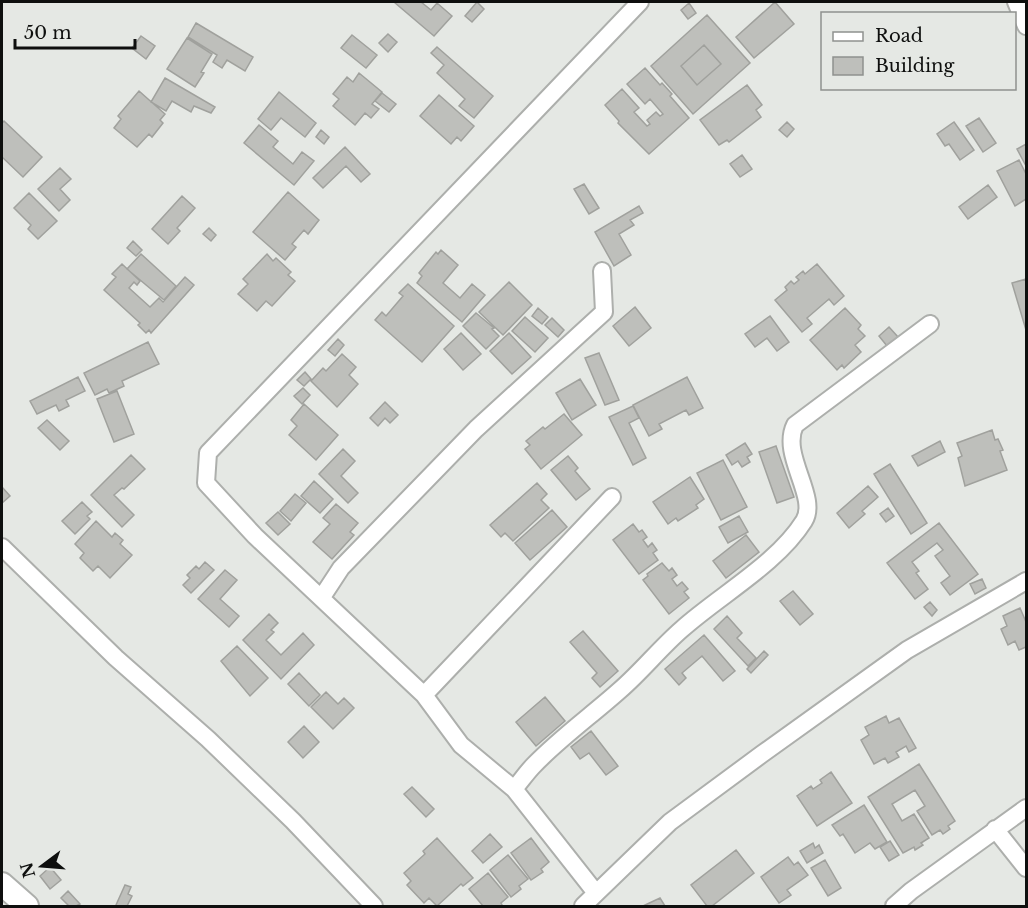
<svg xmlns="http://www.w3.org/2000/svg" width="1028" height="908" viewBox="0 0 1028 908" font-family="'Libre Baskerville',serif">
<rect width="100%" height="100%" fill="#e5e8e4"/>
<path fill="#bebfbb" stroke="#a0a19d" stroke-width="1.5" fill-rule="evenodd" d="M394,2H421L431,10L437,3L452,16L434,36Z
M477,2L484,9L472,22L465,16Z
M775,2L794,24L754,58L736,37Z
M689,3L696,13L688,19L681,10Z
M707,15L750,63L693,114L651,66ZM704,45L721,64L697,85L681,66Z
M196,23L253,57L245,71L227,60L222,68L213,62L217,55L188,37Z
M388,34L397,42L388,52L379,43Z
M352,35L377,55L366,68L341,48Z
M141,36L155,46L146,59L132,48Z
M187,38L212,54L201,72L204,73L195,87L167,69Z
M704,45L721,64L697,85L681,66Z
M437,47L493,96L474,118L459,106L465,99L437,73L444,65L431,53Z
M645,68L660,85L662,83L672,94L670,96L689,118L649,154L618,123L619,121L605,105L622,89L639,108L634,112L647,126L650,124L647,120L656,112L660,116L663,114L650,99L645,104L627,84Z
M359,73L382,92L372,104L379,109L371,118L365,113L355,125L333,106L339,99L333,94L347,77L353,82Z
M165,78L215,107L211,113L194,106L191,112L172,101L166,111L151,102Z
M747,85L762,105L756,110L761,117L729,142L727,140L719,145L700,120Z
M139,91L165,114L160,120L163,123L152,137L149,134L137,147L114,128L121,119L118,116Z
M279,92L316,123L305,137L281,118L271,130L258,119Z
M382,93L396,104L389,112L375,101Z
M439,95L474,126L461,141L457,137L451,144L420,116Z
M979,118L996,143L983,152L966,126Z
M4,121L42,157L23,177L2,157V123Z
M787,122L794,129L787,137L779,130Z
M954,122L974,150L960,160L949,144L945,146L937,134Z
M259,125L278,141L273,147L293,164L302,152L314,161L294,185L244,143Z
M321,130L329,137L324,144L316,137Z
M1026,144V163L1025,164L1017,149Z
M345,147L370,174L361,182L346,166L323,188L313,178Z
M742,155L752,169L740,177L730,164Z
M1019,160L1026,174V199L1015,206L997,171Z
M60,168L71,179L60,189L70,200L59,211L38,189Z
M584,184L599,208L589,214L574,189Z
M988,185L997,197L968,219L959,207Z
M288,192L319,220L308,234L304,230L292,244L296,247L285,260L253,232Z
M29,193L57,221L38,239L28,229L31,225L14,208Z
M182,196L195,208L177,228L180,231L168,244L152,229Z
M639,206L643,213L630,220L634,225L619,234L631,255L614,266L595,232Z
M209,228L216,235L211,241L203,234Z
M133,241L142,250L136,256L127,248Z
M441,250L458,265L443,283L460,298L472,284L485,295L462,322L417,283L422,276L419,273L436,252L438,254Z
M141,254L176,286L164,300L127,269Z
M267,254L273,261L276,258L291,272L288,275L295,281L272,306L266,301L257,311L238,294L248,284L243,279Z
M122,264L140,281L137,285L134,282L129,288L150,307L159,298L163,302L185,277L194,285L151,333L149,330L146,333L138,325L140,323L104,290L116,277L112,274Z
M817,264L844,296L834,305L829,299L807,318L812,324L802,332L775,300L787,290L785,287L791,281L794,284L799,280L796,277L803,271L805,274Z
M1026,279V330L1012,283Z
M509,282L532,305L503,335L479,312Z
M408,284L454,326L422,362L375,320L382,312L386,316L403,296L399,293Z
M635,307L651,328L629,346L613,326Z
M538,308L548,317L542,324L532,316Z
M845,308L861,325L858,329L865,336L855,345L861,352L844,368L842,365L837,370L810,340Z
M476,313L494,328L492,329L499,336L486,349L463,326Z
M770,316L789,342L777,351L767,338L755,347L745,334Z
M525,317L548,338L535,352L512,331Z
M552,318L564,330L558,337L545,325Z
M889,327L898,337L887,346L879,336Z
M461,333L481,354L463,370L444,349Z
M509,333L531,357L512,374L490,351Z
M338,339L344,345L335,356L328,350Z
M148,342L159,364L122,381L124,386L109,393L107,389L95,395L84,373Z
M599,353L619,400L605,405L585,358Z
M342,354L356,367L349,375L358,384L337,407L311,381L323,368L326,371Z
M305,372L311,379L304,386L297,380Z
M78,377L85,391L66,400L69,406L59,411L56,405L37,414L30,401Z
M687,377L703,408L689,415L686,410L659,424L662,429L649,436L633,405Z
M580,379L596,405L572,420L556,393Z
M303,388L310,395L302,404L294,396Z
M117,391L134,434L114,442L97,399Z
M385,402L398,415L390,423L385,418L378,426L370,418Z
M304,404L338,435L316,460L289,435L297,426L291,420Z
M633,406L639,418L629,423L646,458L633,465L609,417Z
M564,414L582,435L541,469L525,449L530,445L526,441L543,427L545,429Z
M47,420L69,441L60,450L38,428Z
M992,430L995,440L998,439L1003,450L1000,451L1007,470L965,486L958,458L962,456L957,443Z
M940,441L945,452L918,466L912,456Z
M745,443L752,454L747,457L750,462L742,467L738,461L732,465L726,455Z
M776,446L794,497L777,503L759,452Z
M343,449L355,461L341,476L358,493L348,503L319,474Z
M131,455L145,469L124,489L122,488L114,495L134,515L122,527L91,495Z
M568,456L578,468L575,471L590,489L576,500L551,470Z
M723,460L747,507L721,520L697,473Z
M890,464L927,523L911,534L874,474Z
M690,477L704,499L696,505L698,508L678,521L676,518L668,524L653,502Z
M314,481L333,499L320,513L301,496Z
M537,483L547,494L541,500L549,508L513,541L505,533L501,537L490,525Z
M868,486L878,497L862,511L865,514L849,528L837,513Z
M2,487L10,496L2,503Z
M295,494L306,503L291,521L280,511Z
M82,502L92,512L87,516L90,519L75,534L62,521Z
M336,504L358,523L350,532L354,535L332,559L313,542L330,524L323,518Z
M888,508L894,516L886,522L880,514Z
M552,510L567,527L530,560L515,543Z
M278,512L290,524L278,535L266,523Z
M739,516L748,532L728,543L719,527Z
M96,521L112,537L115,533L123,540L120,544L132,555L110,578L98,566L93,571L80,558L84,553L75,544Z
M939,523L978,574L950,595L941,583L950,576L935,556L943,550L937,543L912,562L919,571L916,573L928,589L915,599L887,563Z
M633,524L639,532L642,530L647,537L643,540L648,547L652,543L657,550L653,553L658,560L639,574L613,540Z
M746,535L759,552L726,578L713,561Z
M205,562L214,570L191,593L183,585L190,578L187,575L196,566L199,569Z
M662,563L669,571L672,568L677,575L672,579L677,586L682,582L688,589L684,592L689,598L669,614L643,580L648,576L647,574Z
M225,570L237,580L220,599L239,616L229,627L198,599Z
M982,579L986,588L975,594L970,584Z
M793,591L813,614L800,625L780,601Z
M930,602L937,610L932,616L924,607Z
M1020,608L1026,622V647L1019,650L1015,641L1008,645L1001,629L1007,626L1003,616Z
M269,614L278,623L271,630L274,632L266,640L281,655L303,633L314,645L281,679L243,640Z
M727,616L742,633L737,638L756,658L748,666L714,629Z
M583,631L618,671L600,687L592,678L597,673L570,642Z
M704,635L735,671L723,681L702,656L682,673L686,678L679,685L665,669Z
M237,646L268,678L250,696L221,661Z
M764,651L768,655L751,673L747,669Z
M299,673L320,695L309,706L288,684Z
M326,692L338,704L344,698L354,708L333,729L311,707Z
M545,697L565,721L536,746L516,722Z
M886,716L889,723L899,718L916,748L909,752L906,746L896,752L899,757L888,763L885,758L874,764L861,740L869,735L865,727Z
M304,726L319,742L303,758L288,742Z
M591,731L618,766L606,775L589,753L580,759L571,747Z
M919,764L955,821L948,826L950,829L943,834L940,830L932,835L917,811L925,806L915,790L892,804L902,821L914,814L929,838L921,843L923,845L915,850L914,847L903,853L868,797Z
M831,772L852,803L817,826L797,796L811,786L813,789L822,783L820,780Z
M412,787L434,809L426,817L404,794Z
M864,805L887,842L875,849L870,843L855,853L843,834L840,836L832,825Z
M490,834L502,847L483,863L472,851Z
M437,838L473,878L463,886L461,884L437,906L429,898L424,903L407,885L411,881L404,873L425,854L423,851Z
M531,838L549,862L541,869L543,872L531,880L511,853Z
M890,841L899,855L889,861L880,847Z
M813,843L815,848L819,845L823,853L807,863L800,851Z
M736,850L754,873L712,906H707L691,885Z
M508,855L528,879L519,886L521,889L511,897L490,870Z
M788,857L794,865L798,862L808,875L787,890L791,895L779,903L761,877Z
M825,860L841,888L828,896L811,868Z
M50,867L61,880L50,889L40,876Z
M488,873L508,897L501,903L502,905L500,906H483L469,889Z
M125,885L131,887L128,894L132,896L127,906H119L116,905Z
M68,891L80,904L76,906H69L61,898Z
M660,898L665,906H643Z"/>
<g fill="none" stroke-linecap="round" stroke-linejoin="round">
<defs>
<path id="street" d="M1016,2L1026,26
M2,547L116,658L208,739L293,821L374,906
M322,597L341,568L476,429L604,312L602,271
M424,695L612,497
M514,789C521,781 527,772 534,765C560,738 592,715 620,690C642,671 660,648 682,629C720,595 777,564 804,521C819,497 780,455 795,425L930,324
M995,829L1026,868
M596,893L514,789L461,745L424,695L255,536L206,483L208,453L640,2
M583,906L670,822L762,754L907,650L1026,581
M894,906L911,891L1026,808"/>
<path id="secondary" d="M2,884L27,906"/>
</defs>
<use href="#street" stroke="#adafac" stroke-width="20"/>
<use href="#secondary" stroke="#adafac" stroke-width="26"/>
<use href="#street" stroke="#fff" stroke-width="16"/>
<use href="#secondary" stroke="#fff" stroke-width="22"/>
</g>
<rect width="1028" height="908" fill="none" stroke="#0e0f0e" stroke-width="6"/>
<rect x="821" y="12" width="195" height="78" fill="#e5e8e4" stroke="#8f918e" stroke-width="1.5"/>
<rect x="833" y="32" width="30" height="9" fill="#ffffff" stroke="#8f918e" stroke-width="1.5"/>
<text x="875" y="42" font-size="18" fill="#0e0f0e">Road</text>
<rect x="833" y="57" width="30" height="18" fill="#bebfbb" stroke="#8f918e" stroke-width="1.5"/>
<text x="875" y="72" font-size="18" fill="#0e0f0e">Building</text>
<g transform="translate(42 866) rotate(254)" stroke="#e5e8e4" stroke-width="4.5" paint-order="stroke">
<path d="M0-4.5L10 22L0 15L-10 22Z" fill="#0e0f0e"/>
<text y="-9" font-size="16" font-weight="bold" text-anchor="middle" fill="#0e0f0e">N</text>
</g>
<path d="M15 39v9h120v-9" fill="none" stroke="#0e0f0e" stroke-width="3"/>
<text x="24" y="39" font-size="18" fill="#0e0f0e" stroke="#e5e8e4" stroke-width="4.5" paint-order="stroke">50 m</text>
</svg>
